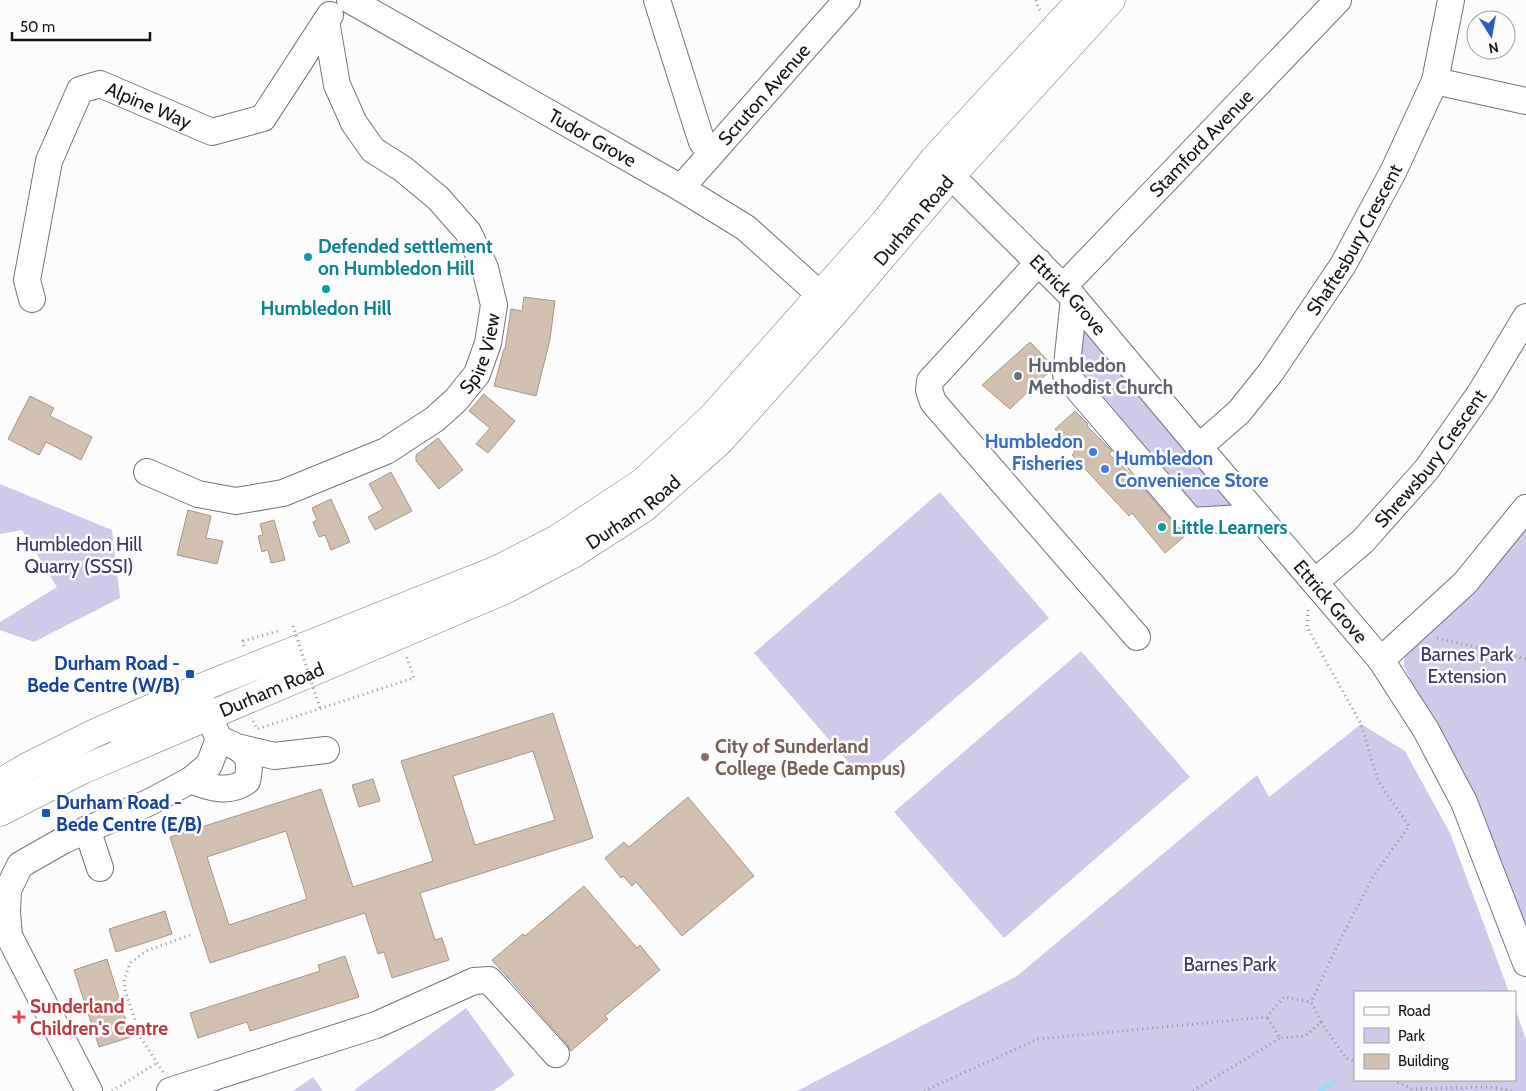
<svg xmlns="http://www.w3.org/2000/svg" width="1526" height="1091" viewBox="0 0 1526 1091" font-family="Cabin,sans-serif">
<rect width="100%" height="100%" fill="#fcfcfc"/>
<path fill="#cfcae9" d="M1074,298L1259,517L1191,521L1066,375Z
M0,484L112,530L120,598L34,642L0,630V622L57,587L22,530L0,534Z
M940,492L1049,618L862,778L754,653Z
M1526,516V937L1404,666L1405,641Z
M1081,651L1190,777L1004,938L894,812Z
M1361,724L1405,751L1450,833L1509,992H1355V1080H1515V1009L1526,1039V1091H797L1017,976L1257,775L1269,797Z
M466,1008L515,1075L493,1091H353Z
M313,1077L323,1091H293Z"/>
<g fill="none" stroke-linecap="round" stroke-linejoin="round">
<path stroke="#a2d7f1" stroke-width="5.5" d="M1481,992L1482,991
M1320,1091L1334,1082"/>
</g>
<path fill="#d1c0af" stroke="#a69686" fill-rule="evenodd" d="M524,297L555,301L550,339L536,396L494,386L504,349H505L511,309L522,311Z
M1030,342L1052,365V369L1010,409L982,385Z
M484,394L515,421L488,453L476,444L490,428L469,411Z
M30,396L54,408L50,416L92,437L81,460L46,442L39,455L8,439Z
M1075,411L1088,424L1087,426L1112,451L1109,454L1135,478L1180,531L1186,535L1165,553L1132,513L1129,516L1072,455L1075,452L1055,429Z
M438,438L463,470L439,489L416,461V455Z
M391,472L412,511L375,530L368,517L383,509L369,484Z
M331,499L350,542L331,550L325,535L319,537L313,522L317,520L312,508Z
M188,510L211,516L206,538L223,541L217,564L177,555Z
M274,520L285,560L271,563L268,550L262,552L258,536L263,535L260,524Z
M553,713L593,838L420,893L435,940L442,938L449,960L392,978L384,952L378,954L365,913L210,963L170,837L321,789L353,887L433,861L401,761ZM533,751L555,820L475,845L453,776ZM286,831L307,899L229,925L207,857Z
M373,779L380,801L359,807L352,785Z
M688,797L754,876L682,936L636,882L632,886L623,876L621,878L605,858L624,842L629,847Z
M584,886L637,948L640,945L660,970L605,1016L608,1019L571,1051L567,1044L492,960L523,934L525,936Z
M165,911L172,934L116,952L109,929Z
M345,956L359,997L250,1031L247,1022L198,1038L190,1013L320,971L318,965Z
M107,959L131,1037L99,1047L74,970Z"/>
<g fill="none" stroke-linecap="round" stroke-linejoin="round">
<defs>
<g id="minor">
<path id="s1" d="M350,0L681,188L746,228L837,310"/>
<path d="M657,0L698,130L702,142L711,152"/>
<path d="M1435,81L1526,101"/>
<path id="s2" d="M936,161L1074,298L1199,447L1381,660L1426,730L1464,802L1526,963"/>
<path id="s3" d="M681,188L847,0"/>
<path d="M1039,262L930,381L929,390L933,402L1137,637"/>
<path id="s4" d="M1064,286L1338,0"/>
<path d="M1074,298L1066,375L1191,521L1259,517"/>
<path id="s5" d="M32,299L27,280L49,161L80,90L100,84L212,132L263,118L330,15"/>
<path id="s6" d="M1199,447L1239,412L1271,372L1343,265L1394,170L1435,81L1451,0"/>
<path id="s7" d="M147,472L198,494L236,501L283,493L386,451L435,419L456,400L477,374L488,343L494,305L485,268L468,232L438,198L403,169L373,150L354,123L337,85L326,21"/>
<path id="s8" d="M1315,582L1363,541L1427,469L1481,392L1526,317"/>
<path d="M1381,660L1465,583L1526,508"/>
<path d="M121,734L195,707L204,706L219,739C242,749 254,752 247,781C229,794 210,788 191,780"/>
<path d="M241,748L274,756L326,750"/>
<path d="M87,829L100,868"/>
<path d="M89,1091L9,936L7,912L8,890L20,865L64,840L150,802L191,780L209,765L219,739"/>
<path d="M170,1091L376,1025L474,981L489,980L556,1054"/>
</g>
<g id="highway">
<path d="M0,783L27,767L95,733L170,700L499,569L557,539L643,482L713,416L884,223L934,159L1081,0"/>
<path id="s9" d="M0,812L82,770L507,589L573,554L644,508L719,442L837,310L951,176L1111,0"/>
</g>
</defs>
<use href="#minor" stroke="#747084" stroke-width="28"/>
<use href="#highway" stroke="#747084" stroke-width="29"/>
<path stroke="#969598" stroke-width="3" stroke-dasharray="1 4" stroke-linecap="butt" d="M1036,0L1038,8L1042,12
M1308,610L1307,627L1361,724L1378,781L1409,826L1373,877L1341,938L1311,1002
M1437,638L1526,659
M244,646L243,641L278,631
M253,721L257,729L414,678L406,655
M1321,1022L1346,1058L1355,1062
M163,1072L141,1038L125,990L124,980L130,963L146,951L193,934
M1393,1080L1412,1089L1488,1087L1514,1091
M112,1091L157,1063
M924,1091L1038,1039L1267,1017L1284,997L1311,1002L1321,1022L1305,1036L1280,1038L1267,1017
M1193,1091L1280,1038"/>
<use href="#minor" stroke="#fff" stroke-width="26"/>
<use href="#highway" stroke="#fff" stroke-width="28"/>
<path stroke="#969598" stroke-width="3" stroke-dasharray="1 4" stroke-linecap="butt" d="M293,626L320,708"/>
</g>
<g fill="#0f9aa8" stroke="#fcfcfc" stroke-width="2">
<circle cx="308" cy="257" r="5"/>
<circle cx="326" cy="289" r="5"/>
<circle cx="1162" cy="527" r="5"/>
</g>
<circle fill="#6b7280" stroke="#fcfcfc" stroke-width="2" cx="1018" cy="376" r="5"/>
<g fill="#3f7fe0" stroke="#fcfcfc" stroke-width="2">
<circle cx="1093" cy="452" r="5"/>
<circle cx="1105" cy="469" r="5"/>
</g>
<g fill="#1a4fb4" stroke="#fcfcfc" stroke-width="2">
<rect x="185" y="669" width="10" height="10" rx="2.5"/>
<rect x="41" y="808" width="10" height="10" rx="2.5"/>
</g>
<circle fill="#8d6e63" stroke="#fcfcfc" stroke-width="2" cx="705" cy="757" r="5"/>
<path fill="#e0444e" stroke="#fcfcfc" stroke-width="2" d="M16.5 1009.5h5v5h5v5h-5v5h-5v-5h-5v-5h5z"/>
<g text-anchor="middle" stroke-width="5" stroke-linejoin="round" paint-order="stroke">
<g font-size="19" fill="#15141b" stroke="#fcfcfc">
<text dy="7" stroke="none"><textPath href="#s3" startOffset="125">Scruton Avenue</textPath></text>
<text dy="7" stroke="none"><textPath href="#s5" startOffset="292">Alpine Way</textPath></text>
<text dy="7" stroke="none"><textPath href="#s1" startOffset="279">Tudor Grove</textPath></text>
<text dy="7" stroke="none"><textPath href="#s4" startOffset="198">Stamford Avenue</textPath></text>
<text dy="7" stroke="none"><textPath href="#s9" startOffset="1108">Durham Road</textPath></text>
<text dy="7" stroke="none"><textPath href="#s6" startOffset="261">Shaftesbury Crescent</textPath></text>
<text dy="7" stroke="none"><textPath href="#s2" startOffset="188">Ettrick Grove</textPath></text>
<text dy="7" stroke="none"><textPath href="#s7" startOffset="394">Spire View</textPath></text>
<text dy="7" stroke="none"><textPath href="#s8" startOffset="170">Shrewsbury Crescent</textPath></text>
<text dy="7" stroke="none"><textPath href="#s9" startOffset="702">Durham Road</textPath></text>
<text dy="7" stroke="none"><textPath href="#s2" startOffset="592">Ettrick Grove</textPath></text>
<text dy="7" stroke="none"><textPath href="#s9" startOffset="298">Durham Road</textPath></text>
</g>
<g font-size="19" font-weight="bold" fill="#0d838f" stroke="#fcfcfc" text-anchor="start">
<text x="318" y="253">Defended settlement<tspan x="318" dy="22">on Humbledon Hill</tspan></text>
<text x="326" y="315" text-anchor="middle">Humbledon Hill</text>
<text x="1172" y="534">Little Learners</text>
</g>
<g font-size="19" font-weight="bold" fill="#5b616d" stroke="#fcfcfc" text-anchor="start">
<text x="1028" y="372">Humbledon<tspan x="1028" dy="22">Methodist Church</tspan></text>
</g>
<g font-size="19" font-weight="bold" fill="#366cbe" stroke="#fcfcfc" text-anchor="end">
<text x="1083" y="448">Humbledon<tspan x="1083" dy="22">Fisheries</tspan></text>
<text x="1115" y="465" text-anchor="start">Humbledon<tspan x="1115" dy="22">Convenience Store</tspan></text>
</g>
<g font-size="19" fill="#40316a" stroke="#fcfcfc">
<text x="79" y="551">Humbledon Hill<tspan x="79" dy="22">Quarry (SSSI)</tspan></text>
<text x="1467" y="661">Barnes Park<tspan x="1467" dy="22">Extension</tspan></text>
<text x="1230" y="971">Barnes Park</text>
</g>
<g font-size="19" font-weight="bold" fill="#164399" stroke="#fcfcfc" text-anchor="end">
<text x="180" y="670">Durham Road -<tspan x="180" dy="22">Bede Centre (W/B)</tspan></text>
<text x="56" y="809" text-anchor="start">Durham Road -<tspan x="56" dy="22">Bede Centre (E/B)</tspan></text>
</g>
<g font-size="19" font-weight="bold" fill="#785e54" stroke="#fcfcfc" text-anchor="start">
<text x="715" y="753">City of Sunderland<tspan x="715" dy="22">College (Bede Campus)</tspan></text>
</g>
<g font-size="19" font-weight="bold" fill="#be3a42" stroke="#fcfcfc" text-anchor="start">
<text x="30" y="1013">Sunderland<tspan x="30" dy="22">Children's Centre</tspan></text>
</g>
</g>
<rect x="1354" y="991" width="162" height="90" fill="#fcfcfc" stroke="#a09fa2"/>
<rect x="1364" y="1007" width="25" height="8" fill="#ffffff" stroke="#a09fa2"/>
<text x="1398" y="1016" font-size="15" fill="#15141b">Road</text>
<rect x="1364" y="1028" width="25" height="15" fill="#cfcae9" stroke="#a09fa2"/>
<text x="1398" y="1041" font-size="15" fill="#15141b">Park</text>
<rect x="1364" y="1054" width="25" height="15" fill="#d1c0af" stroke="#a09fa2"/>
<text x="1398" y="1066" font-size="15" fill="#15141b">Building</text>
<g transform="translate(1491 35) rotate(169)"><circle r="24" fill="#fcfcfc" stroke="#a09fa2"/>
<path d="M0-4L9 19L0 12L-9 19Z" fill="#2a5cca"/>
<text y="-8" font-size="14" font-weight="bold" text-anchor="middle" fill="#15141b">N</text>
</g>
<path d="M12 32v8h138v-8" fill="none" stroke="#15141b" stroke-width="2.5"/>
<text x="20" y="32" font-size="15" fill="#15141b" stroke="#fcfcfc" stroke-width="4" paint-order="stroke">50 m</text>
</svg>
